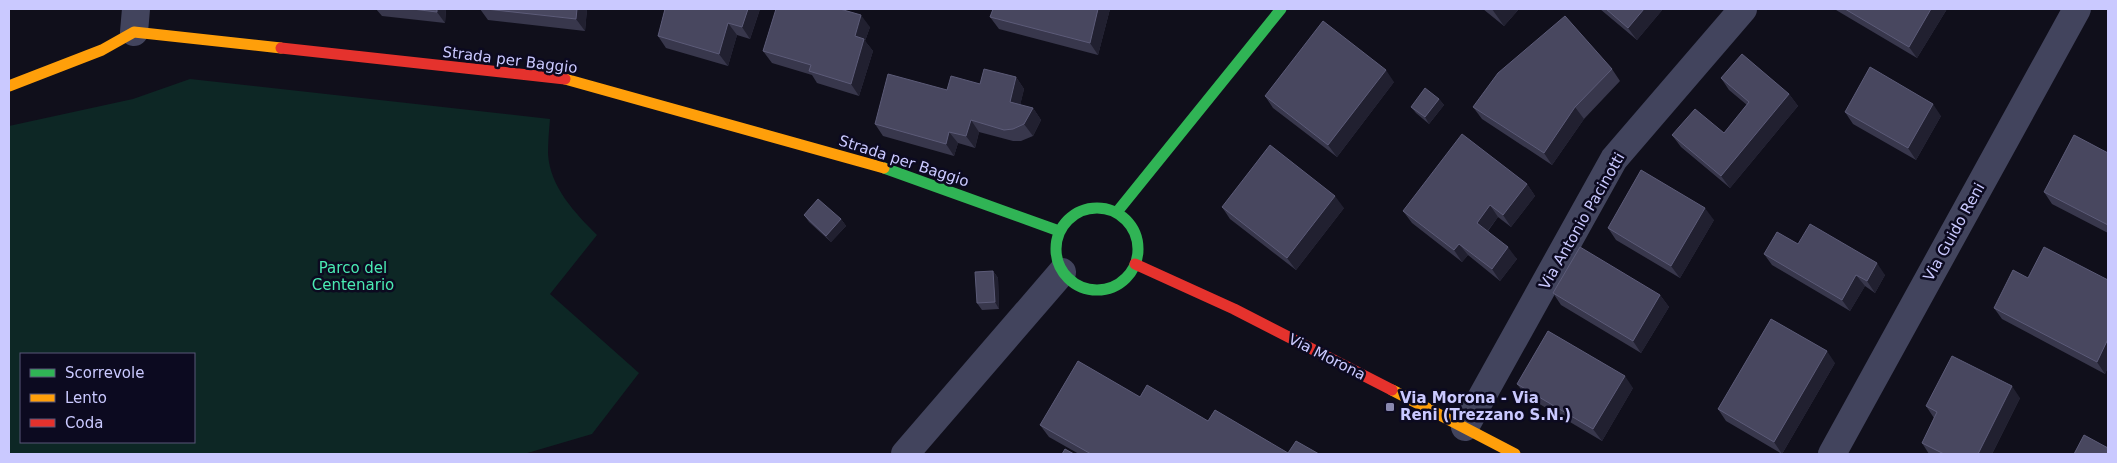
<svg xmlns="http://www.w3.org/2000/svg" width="2117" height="463" viewBox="0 0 2117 463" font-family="'DejaVu Sans',sans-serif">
<rect width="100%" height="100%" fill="#100f1b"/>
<path fill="#0d2725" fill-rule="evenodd" d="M190,79L550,119C549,130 548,142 548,154C550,187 575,213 597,235L550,294L639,373L592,434L524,454H9V126L133,99ZM21,354H194V442H21Z"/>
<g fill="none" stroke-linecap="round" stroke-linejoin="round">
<path stroke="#42445d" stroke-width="28" d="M134,32L136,9
M1465,427L1614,159L1743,9
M905,454L1062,272
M1832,454L2077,9"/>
<path stroke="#30b455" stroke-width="11" d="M884,168L1059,231
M1056 249a41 41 0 1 1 82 0a41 41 0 1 1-82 0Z
M1117,212L1281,9"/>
<path stroke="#ff9f0a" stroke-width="11" d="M565,79L884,168
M9,86L102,50L134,32L281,48
M1392,390L1515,454"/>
<path stroke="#e5322d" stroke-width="11" d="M281,48L565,79
M1135,264L1234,309L1392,390"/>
</g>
<path fill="#38374c" d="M376,9H446L445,23L382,16Z
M480,9H587L585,31L488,20Z
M665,9H760L750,39L737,35L728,66L666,48L658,36Z
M1110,9L1098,55L999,29L990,17Z
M1483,9H1519L1504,26Z
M1600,9H1663L1637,40Z
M1835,9H1947L1917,58L1836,10Z
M870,27L865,41L873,51L859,96L817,83L812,75L772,63L763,51Z
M1612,69L1620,81L1584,119L1552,165L1482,119L1473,107Z
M1016,77L1024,89L1020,105L1033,108L1041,120L1033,136L1021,141H1013L979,132L975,148L958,143L954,156L883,136L875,124L980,84Z
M1721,78L1789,94L1798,106L1730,188L1681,147L1672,135L1724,133L1747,105L1729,90Z
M1394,82L1337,157L1273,108L1265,96Z
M1439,99L1444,105L1429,124L1416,113L1411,107Z
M1845,112L1941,116L1916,160L1853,124Z
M2108,153V233L2052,204L2044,192Z
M1527,184L1535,196L1511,227L1498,217L1488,231L1517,259L1500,281L1468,255L1462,262L1412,223L1403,211Z
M1222,207L1344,208L1296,270L1230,219Z
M804,215L841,219L846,226L831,242L809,222Z
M1714,220L1680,278L1616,240L1608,228Z
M1798,244L1885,275L1875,293L1865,286L1850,311L1772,265L1764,254Z
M993,271L998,278L999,309L982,310L977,303Z
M2028,278L2108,280V367L2105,374L2002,319L1994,308Z
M1553,293L1660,295L1669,307L1641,353L1561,305Z
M1835,363L1782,454L1726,421L1718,409Z
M1517,384L1633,388L1602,441L1526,396Z
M1140,397L1208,421L1288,453L1319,454H1079L1049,437L1040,425Z
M2020,398L1992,454H1929L1922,443L1934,418L1926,406Z"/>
<path fill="#212030" d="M437,9H446L445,23L437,12Z
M577,9H587L585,31L576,19Z
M748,9H760L750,39L742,27Z
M1098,9H1110L1098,55L1090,43Z
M1492,9H1519L1504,26Z
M1644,9H1663L1637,40L1628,28Z
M1931,9H1947L1917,58L1909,47Z
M861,15L870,27L865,41L873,51L859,96L851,84L855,36Z
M728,23L737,35L728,66L719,54Z
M1386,70L1394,82L1337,157L1328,145Z
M1016,77L1024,89L1018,114L1010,102Z
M1789,94L1798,106L1730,188L1721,176Z
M1439,99L1444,105L1429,124L1425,117Z
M1933,104L1941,116L1916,160L1908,148Z
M1575,107L1584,119L1552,165L1544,153Z
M1033,108L1041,120L1033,136L1024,124Z
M971,120L979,132L975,148L966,136Z
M949,132L958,143L954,156L946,144Z
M1527,184L1535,196L1511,227L1503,215Z
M1335,196L1344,208L1296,270L1287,258Z
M1490,205L1498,217L1485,234L1477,223Z
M1705,208L1714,220L1680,278L1671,266Z
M841,219L846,226L831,242L826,236Z
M1459,244L1468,255L1462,262L1454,250Z
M1508,247L1517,259L1500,281L1492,269Z
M1877,263L1885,275L1875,293L1867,281Z
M993,271L998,278L999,309L995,302Z
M1856,275L1865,286L1850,311L1842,300Z
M1660,295L1669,307L1641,353L1633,341Z
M2108,339V367L2105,374L2097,362Z
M1827,351L1835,363L1782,454L1774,442Z
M1625,376L1633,388L1602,441L1593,429Z
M2012,386L2020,398L1992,454H1978Z"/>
<path fill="#48475f" stroke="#5c5b78" d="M412,9H437V12Z
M486,9H577L576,19Z
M665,9H748L742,27L728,23L719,54L658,36Z
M776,9H840L861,15L855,36L864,39L851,84L809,71L811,65L763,51Z
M993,9H1098L1090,43L990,17Z
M1606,9H1644L1628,28Z
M1845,9H1931L1909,47Z
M1565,16L1612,69L1575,107L1544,153L1473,107L1498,73Z
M1323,21L1386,70L1328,145L1265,96Z
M1742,54L1789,94L1721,176L1672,135L1695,109L1724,133L1749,102L1721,78Z
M1870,67L1933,104L1908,148L1845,112Z
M984,69L1016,77L1010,102L1033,108L1024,124L1013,129L1004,130L971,120L966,136L949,132L946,144L875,124L888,74L947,90L951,76L980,84Z
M1425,88L1439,99L1425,117L1411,107Z
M1462,134L1527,184L1503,215L1490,205L1477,223L1508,247L1492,269L1459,244L1454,250L1403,211Z
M2074,135L2108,153V225L2044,192Z
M1270,145L1335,196L1287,258L1222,207Z
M1641,170L1705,208L1671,266L1608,228Z
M818,199L841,219L826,236L804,215Z
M1810,224L1877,263L1867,281L1856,275L1842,300L1764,254L1777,232L1798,244Z
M1580,247L1660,295L1633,341L1553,293Z
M2044,247L2108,280V339L2097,362L1994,308L2013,270L2028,278Z
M993,271L995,302L977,303L975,272Z
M1771,319L1827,351L1774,442L1718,409Z
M1548,331L1625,376L1593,429L1517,384Z
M1952,356L2012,386L1978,454H1944L1922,443L1937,412L1926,406Z
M1078,361L1140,397L1147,385L1208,421L1215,410L1288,453L1296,441L1319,454H1091L1040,425Z
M2084,435L2108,448V454H2074Z
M1065,449L1074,454H1062Z"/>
<rect fill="#8988af" stroke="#0c0a20" stroke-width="2" x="1385" y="402" width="10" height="10" rx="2.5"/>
<g text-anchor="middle" stroke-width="5" stroke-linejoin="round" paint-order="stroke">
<g font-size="15" fill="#cac9ff" stroke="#0c0a20">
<text transform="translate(510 60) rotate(7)" y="5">Strada per Baggio</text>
<text transform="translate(904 161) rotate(18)" y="5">Strada per Baggio</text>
<text transform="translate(1582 221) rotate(-60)" y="5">Via Antonio Pacinotti</text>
<text transform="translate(1954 232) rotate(-61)" y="5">Via Guido Reni</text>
<text transform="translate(1327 357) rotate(27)" y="5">Via Morona</text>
</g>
<g font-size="15" fill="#4aebb3" stroke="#0c0a20">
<text x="353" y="273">Parco del<tspan x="353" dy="17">Centenario</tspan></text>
</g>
<g font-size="15" font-weight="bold" fill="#cac9ff" stroke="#0c0a20" text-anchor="start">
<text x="1400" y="403">Via Morona - Via<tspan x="1400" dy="17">Reni (Trezzano S.N.)</tspan></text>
</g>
</g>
<rect width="2117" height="463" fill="none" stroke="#cac9ff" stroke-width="20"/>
<rect x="20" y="353" width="175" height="90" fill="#0c0a20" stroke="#585679"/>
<rect x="30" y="369" width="25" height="8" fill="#30b455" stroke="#585679"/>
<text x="65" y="378" font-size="15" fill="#cac9ff">Scorrevole</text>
<rect x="30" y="394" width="25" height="8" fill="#ff9f0a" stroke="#585679"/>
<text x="65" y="403" font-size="15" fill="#cac9ff">Lento</text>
<rect x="30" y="419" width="25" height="8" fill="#e5322d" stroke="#585679"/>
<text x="65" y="428" font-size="15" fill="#cac9ff">Coda</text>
</svg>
